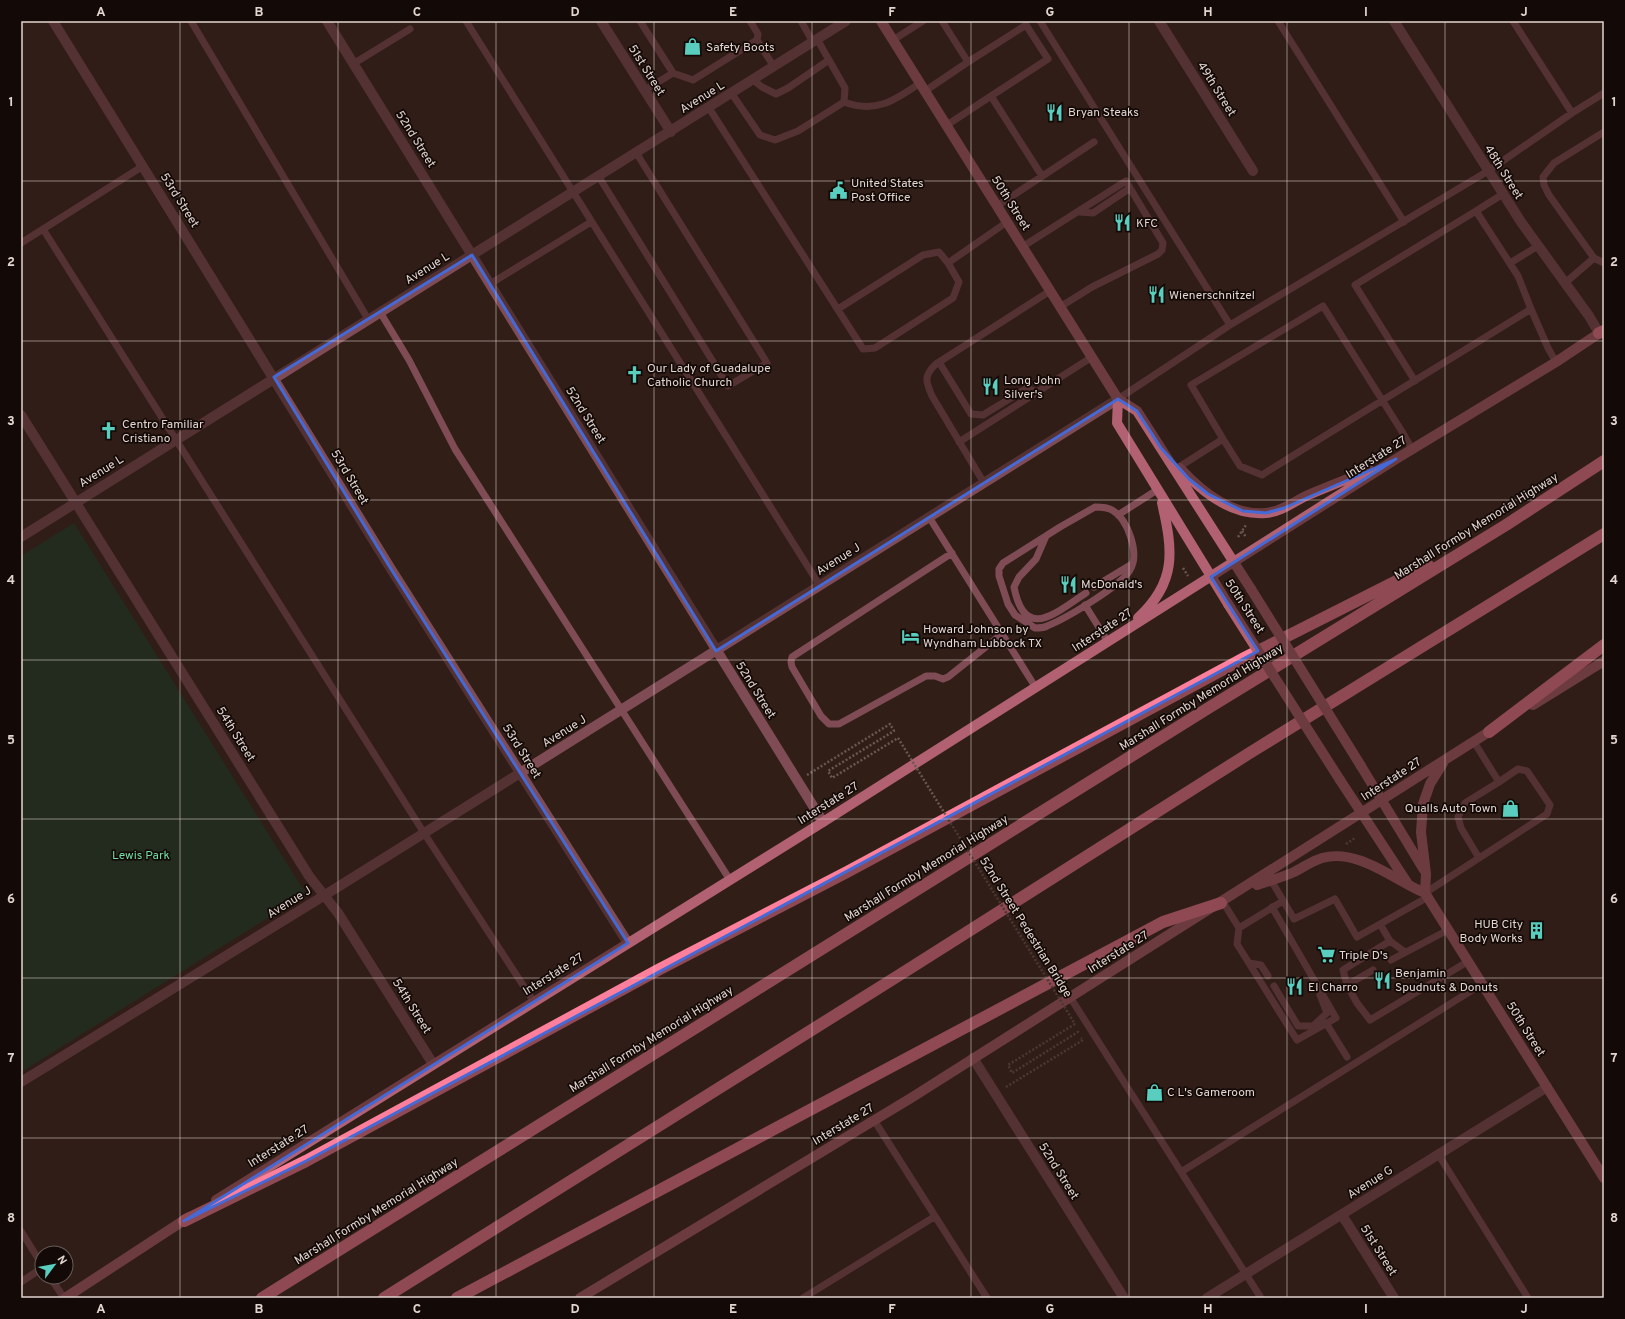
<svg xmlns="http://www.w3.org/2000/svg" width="1625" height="1319" viewBox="0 0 1625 1319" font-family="Overpass,sans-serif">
<rect width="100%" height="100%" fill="#311e17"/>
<path fill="#103c27" d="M74,523L306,894L21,1072V556Z"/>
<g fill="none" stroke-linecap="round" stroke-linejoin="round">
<path stroke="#695852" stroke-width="2.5" stroke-dasharray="2 2" stroke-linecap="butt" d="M1242,531L1246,537
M1238,537L1246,525
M1183,568L1188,576
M807,775L890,724L894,731L828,771L832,778L898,738
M1346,844L1355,838
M1075,1024L1008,1065L1012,1073L1078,1032L1079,1033
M1006,1087L1083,1040L1081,1038"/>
<path stroke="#7f4c56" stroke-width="7" d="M191,21L368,319
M466,21L820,586
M640,21L673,73
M801,21L813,42
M942,21L968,62L1026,25L1048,59L991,96L1042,176
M1040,21L1230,325
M1278,21L1404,222
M1513,21L1572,113
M817,39L845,88L844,102
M757,40L774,67
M893,40L923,21
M353,64L410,29
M753,80L762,87L776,94L788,88L829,60
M645,90L673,73L693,80L757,40L758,34L750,21
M925,91L968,62
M732,94L760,135L775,140L798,131L844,102
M844,102C876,114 895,100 920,83
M709,108L863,349L875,348L953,298L959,282L948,263L939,252L923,255L838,309
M947,125L991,96
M599,177L728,386L767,363L637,154
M997,206L1094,142
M1476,211L1503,194
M1080,212L1093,213L1130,188
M43,229L424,833L534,1002
M21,243L143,166
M1022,247L1126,181L1130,188L1163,243L1162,250L1158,254L1092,287L1060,307
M1594,258L1549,195L1544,185L1543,177L1554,163L1604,132
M948,263L1007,222
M1510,263L1538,246
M1565,283L1594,258L1604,263
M490,284L591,222
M380,312L409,360L455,449L730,880
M939,362L971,414L983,415L1027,388L1037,392
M1415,381L1355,285L1476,211L1518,276L1531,309
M1118,399L1230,325L1488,171L1572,113L1604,93
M1223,439L1240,466L1262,475C1351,419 1441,365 1531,309L1548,348L1556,362
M959,442L1092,357
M1179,467L1223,439L1191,385L1323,306L1401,430L1412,449
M984,483L932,396C926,382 923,376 936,364L1050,291
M1095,507C1101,507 1107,507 1112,510C1128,519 1140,554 1130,570C1121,586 1065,619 1047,626C1044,628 1039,628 1035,628L1015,615L1008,604L999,576V569L1003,563L1060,527Z
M1118,515L1157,490
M929,517L1036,688
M1046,536L1036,559L1019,577L1014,587C1025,643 1056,612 1086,593
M952,553L792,657L791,662L792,667L821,716L829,724H839L926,676H935L943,679L948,677L1002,634
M1094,587L1132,564
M1085,605L1108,642
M1479,858L1461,828L1458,817L1465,803L1499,782
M1271,880L1294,919L1335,899L1357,937L1428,897
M1425,893L1547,814L1550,805L1527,771L1518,769L1499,782L1474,742
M1223,902L1239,928L1237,944L1297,1040L1336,1018L1272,907
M1380,924L1390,941
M1239,928L1283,901
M1391,960L1448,930
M1249,963L1261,965L1268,976
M1373,970L1347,985L1357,1003L1370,1020L1467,962
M1347,985L1343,970L1390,941L1405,952
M1274,986L1298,1026H1313L1327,1013L1320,995
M1070,997L1261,1298
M1326,1023L1347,1057
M874,1120L987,1298
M1438,1154L1528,1298
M1181,1172L1482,984
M21,1231L42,1265
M50,1277L64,1298
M21,1282L42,1268
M803,1298L934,1217"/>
<path stroke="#7f4c56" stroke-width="10" d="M53,21L391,569L628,943
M327,21L823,822
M601,21L671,132
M1159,21L1253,171
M1394,21L1521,222L1589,316L1599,333
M21,415L309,876L338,913L433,1064
M21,537C295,363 572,195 846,21
M973,1058L1124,1298
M21,1082L325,895L1118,399
M1342,1215L1394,1298
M1207,1298L1547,1087"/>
<path stroke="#b26172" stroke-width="10" d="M881,21L1118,399L1137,411L1251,589
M1118,399L1117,423L1228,604
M1180,468C1201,491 1232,516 1266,513C1281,512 1295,501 1308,495C1329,486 1350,478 1370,470
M1138,618C1177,582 1173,551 1162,503
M1533,705L1604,661
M1361,766L1424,870
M1340,780L1408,884
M1257,885C1269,881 1283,877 1294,872C1304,867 1312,861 1322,858C1358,848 1394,880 1425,893L1604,1178
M1425,893L1426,874L1421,832L1423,804L1430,784L1443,763
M216,1200L823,822L1396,459L1556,362L1604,330
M65,1298L189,1217
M580,1298L911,1098L1495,728"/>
<path stroke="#fe7f9b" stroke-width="12" d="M1599,333L1604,331
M1489,732L1604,645
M184,1221L306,1161L658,970L847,872L1246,657L1428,565
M262,1298L1210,707L1506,525L1604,461
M384,1298L901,974L1248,754L1604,534
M457,1298L1163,922L1221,903"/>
<path stroke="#695852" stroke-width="2.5" stroke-dasharray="2 2" stroke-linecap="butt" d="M898,738L1075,1024"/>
<path stroke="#b26172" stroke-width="10" d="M1251,589L1361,766
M1228,604L1340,780"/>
</g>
<path d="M0 0H1625V1319H0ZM472,255L716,651L1118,399L1137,411L1161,448L1189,479L1208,494L1243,511L1266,513L1284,508L1396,459L1211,577L1258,651L306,1161L184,1221L628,943L391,569L274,377Z" fill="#311e17" fill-opacity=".55" fill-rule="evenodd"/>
<path fill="none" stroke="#4569d6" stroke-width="3" stroke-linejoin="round" d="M472,255L716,651L1118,399L1137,411L1161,448L1189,479L1208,494L1243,511L1266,513L1284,508L1396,459L1211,577L1258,651L306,1161L184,1221L628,943L391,569L274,377Z"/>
<path fill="none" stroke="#e3d5d0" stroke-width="1" stroke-opacity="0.55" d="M180,21V1298M338,21V1298M496,21V1298M654,21V1298M812,21V1298M971,21V1298M1129,21V1298M1287,21V1298M1445,21V1298M21,181H1604M21,341H1604M21,500H1604M21,660H1604M21,819H1604M21,978H1604M21,1138H1604"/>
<defs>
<symbol id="shop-bare" viewBox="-9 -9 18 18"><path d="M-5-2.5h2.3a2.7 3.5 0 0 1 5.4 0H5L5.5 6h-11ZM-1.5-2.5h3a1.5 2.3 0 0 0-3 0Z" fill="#59cebe" stroke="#130a07" stroke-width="2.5" paint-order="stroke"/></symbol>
<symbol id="restaurant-bare" viewBox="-9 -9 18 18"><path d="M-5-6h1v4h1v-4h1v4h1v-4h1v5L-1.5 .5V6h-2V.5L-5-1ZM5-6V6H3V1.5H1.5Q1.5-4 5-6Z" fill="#59cebe" stroke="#130a07" stroke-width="2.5" paint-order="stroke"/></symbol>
<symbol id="civic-bare" viewBox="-9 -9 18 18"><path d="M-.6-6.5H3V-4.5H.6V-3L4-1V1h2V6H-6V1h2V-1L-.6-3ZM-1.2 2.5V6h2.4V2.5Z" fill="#59cebe" stroke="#130a07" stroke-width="2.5" paint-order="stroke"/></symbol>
<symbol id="church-bare" viewBox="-9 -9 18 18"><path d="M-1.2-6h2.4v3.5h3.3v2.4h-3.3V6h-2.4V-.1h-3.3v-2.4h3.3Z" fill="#59cebe" stroke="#130a07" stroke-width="2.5" paint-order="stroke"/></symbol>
<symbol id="hotel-bare" viewBox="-9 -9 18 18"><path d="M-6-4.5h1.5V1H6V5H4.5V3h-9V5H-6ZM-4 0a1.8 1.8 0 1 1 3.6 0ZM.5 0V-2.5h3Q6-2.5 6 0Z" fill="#59cebe" stroke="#130a07" stroke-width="2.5" paint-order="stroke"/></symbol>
<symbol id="building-bare" viewBox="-9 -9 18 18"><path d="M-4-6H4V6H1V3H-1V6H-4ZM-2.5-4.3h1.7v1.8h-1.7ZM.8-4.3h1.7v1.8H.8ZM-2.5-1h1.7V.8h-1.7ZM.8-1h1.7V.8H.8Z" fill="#59cebe" stroke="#130a07" stroke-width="2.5" paint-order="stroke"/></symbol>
<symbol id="supermarket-bare" viewBox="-9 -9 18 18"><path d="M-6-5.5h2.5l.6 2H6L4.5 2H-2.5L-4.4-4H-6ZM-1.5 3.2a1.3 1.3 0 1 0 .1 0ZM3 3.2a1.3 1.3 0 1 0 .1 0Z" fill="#59cebe" stroke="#130a07" stroke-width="2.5" paint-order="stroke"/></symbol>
</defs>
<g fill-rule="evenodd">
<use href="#shop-bare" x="680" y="34" width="25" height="25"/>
<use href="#restaurant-bare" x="1042" y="100" width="25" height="25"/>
<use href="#civic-bare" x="826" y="178" width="25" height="25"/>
<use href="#restaurant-bare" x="1110" y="210" width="25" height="25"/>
<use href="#restaurant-bare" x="1144" y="282" width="25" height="25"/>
<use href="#church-bare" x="622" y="362" width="25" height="25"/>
<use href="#restaurant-bare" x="978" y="374" width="25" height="25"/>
<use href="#church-bare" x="96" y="418" width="25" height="25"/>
<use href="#restaurant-bare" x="1056" y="572" width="25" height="25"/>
<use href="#hotel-bare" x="898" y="624" width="25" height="25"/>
<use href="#shop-bare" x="1498" y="796" width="25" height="25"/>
<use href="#building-bare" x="1524" y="918" width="25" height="25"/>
<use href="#supermarket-bare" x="1314" y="942" width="25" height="25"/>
<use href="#restaurant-bare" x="1370" y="968" width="25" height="25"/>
<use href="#restaurant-bare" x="1282" y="974" width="25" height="25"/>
<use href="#shop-bare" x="1142" y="1080" width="25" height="25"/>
</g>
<g text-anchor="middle" stroke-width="3.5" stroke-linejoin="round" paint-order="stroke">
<g font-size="12" fill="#e3d5d0" stroke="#130a07" text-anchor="start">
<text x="706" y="51">Safety Boots</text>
<text x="1068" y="116">Bryan Steaks</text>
<text x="851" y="187">United States<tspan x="851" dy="14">Post Office</tspan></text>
<text x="1136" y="227">KFC</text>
<text x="1169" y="299">Wienerschnitzel</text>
<text x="647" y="372">Our Lady of Guadalupe<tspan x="647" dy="14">Catholic Church</tspan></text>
<text x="1004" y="384">Long John<tspan x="1004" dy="14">Silver's</tspan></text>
<text x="122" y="428">Centro Familiar<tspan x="122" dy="14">Cristiano</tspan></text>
<text x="1081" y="588">McDonald's</text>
<text x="923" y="633">Howard Johnson by<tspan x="923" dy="14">Wyndham Lubbock TX</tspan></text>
<text x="1497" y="812" text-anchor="end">Qualls Auto Town</text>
<text x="1523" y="928" text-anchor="end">HUB City<tspan x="1523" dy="14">Body Works</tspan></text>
<text x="1339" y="959">Triple D's</text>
<text x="1395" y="977">Benjamin<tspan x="1395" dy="14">Spudnuts &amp; Donuts</tspan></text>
<text x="1308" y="991">El Charro</text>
<text x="1167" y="1096">C L's Gameroom</text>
</g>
<g font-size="12" fill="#e3d5d0" stroke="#130a07">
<text transform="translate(647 70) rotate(58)" y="4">51st Street</text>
<text transform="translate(1217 89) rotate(58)" y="4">49th Street</text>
<text transform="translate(702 97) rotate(-32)" y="4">Avenue L</text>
<text transform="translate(416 139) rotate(58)" y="4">52nd Street</text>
<text transform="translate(1504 172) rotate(58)" y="4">48th Street</text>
<text transform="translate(180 200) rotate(58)" y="4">53rd Street</text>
<text transform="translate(1011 203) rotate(58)" y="4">50th Street</text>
<text transform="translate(427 268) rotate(-32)" y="4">Avenue L</text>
<text transform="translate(586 415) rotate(58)" y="4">52nd Street</text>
<text transform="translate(1376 457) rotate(-32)" y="4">Interstate 27</text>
<text transform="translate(101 471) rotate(-32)" y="4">Avenue L</text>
<text transform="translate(350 477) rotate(59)" y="4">53rd Street</text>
<text transform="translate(1476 526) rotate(-32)" y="4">Marshall Formby Memorial Highway</text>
<text transform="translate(838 559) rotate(-32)" y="4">Avenue J</text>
<text transform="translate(1245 606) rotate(57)" y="4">50th Street</text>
<text transform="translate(1102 630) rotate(-33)" y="4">Interstate 27</text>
<text transform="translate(756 690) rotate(58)" y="4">52nd Street</text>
<text transform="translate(1201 697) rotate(-32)" y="4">Marshall Formby Memorial Highway</text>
<text transform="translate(564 731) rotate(-32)" y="4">Avenue J</text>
<text transform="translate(236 734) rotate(58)" y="4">54th Street</text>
<text transform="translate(522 751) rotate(58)" y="4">53rd Street</text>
<text transform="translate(1391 779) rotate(-33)" y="4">Interstate 27</text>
<text transform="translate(828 803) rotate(-32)" y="4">Interstate 27</text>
<text transform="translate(926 868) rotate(-32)" y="4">Marshall Formby Memorial Highway</text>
<text transform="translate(289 902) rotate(-32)" y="4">Avenue J</text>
<text transform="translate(1026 927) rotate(58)" y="4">52nd Street Pedestrian Bridge</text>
<text transform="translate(1118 952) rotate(-32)" y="4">Interstate 27</text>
<text transform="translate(553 974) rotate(-32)" y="4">Interstate 27</text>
<text transform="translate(412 1006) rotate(58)" y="4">54th Street</text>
<text transform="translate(1526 1029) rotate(58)" y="4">50th Street</text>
<text transform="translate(651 1039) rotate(-32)" y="4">Marshall Formby Memorial Highway</text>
<text transform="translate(843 1124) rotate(-31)" y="4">Interstate 27</text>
<text transform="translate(278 1146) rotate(-32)" y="4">Interstate 27</text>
<text transform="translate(1059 1171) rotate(58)" y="4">52nd Street</text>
<text transform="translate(1370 1182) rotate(-32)" y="4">Avenue G</text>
<text transform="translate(376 1211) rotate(-32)" y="4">Marshall Formby Memorial Highway</text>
<text transform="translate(1379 1250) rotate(58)" y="4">51st Street</text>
</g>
<g font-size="12" fill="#72dba4" stroke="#130a07">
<text x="141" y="859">Lewis Park</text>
</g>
</g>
<rect width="1625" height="1319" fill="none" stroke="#130a07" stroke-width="44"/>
<g transform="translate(54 1265) rotate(58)"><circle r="19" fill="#130a07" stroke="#665b57"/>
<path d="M0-3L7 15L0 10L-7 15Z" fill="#59cebe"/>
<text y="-6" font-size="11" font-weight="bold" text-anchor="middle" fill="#e3d5d0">N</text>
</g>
<rect x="22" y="22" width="1581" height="1275" fill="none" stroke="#e3d5d0" stroke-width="1.5"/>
<g font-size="13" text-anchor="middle" font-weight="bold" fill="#e3d5d0">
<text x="101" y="16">A</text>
<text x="259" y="16">B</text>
<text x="417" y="16">C</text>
<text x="575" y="16">D</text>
<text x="733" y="16">E</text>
<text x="892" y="16">F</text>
<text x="1050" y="16">G</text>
<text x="1208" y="16">H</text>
<text x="1366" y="16">I</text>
<text x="1524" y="16">J</text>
<text x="11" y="106">1</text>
<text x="1614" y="106">1</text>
<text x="11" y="266">2</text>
<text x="1614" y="266">2</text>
<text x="11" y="425">3</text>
<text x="1614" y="425">3</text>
<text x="11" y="584">4</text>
<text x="1614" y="584">4</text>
<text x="11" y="744">5</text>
<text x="1614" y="744">5</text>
<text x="11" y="903">6</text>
<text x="1614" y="903">6</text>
<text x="11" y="1062">7</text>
<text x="1614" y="1062">7</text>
<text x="11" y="1222">8</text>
<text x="1614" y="1222">8</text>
<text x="101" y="1313">A</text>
<text x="259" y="1313">B</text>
<text x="417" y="1313">C</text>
<text x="575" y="1313">D</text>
<text x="733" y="1313">E</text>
<text x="892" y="1313">F</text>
<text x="1050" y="1313">G</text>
<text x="1208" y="1313">H</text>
<text x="1366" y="1313">I</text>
<text x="1524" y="1313">J</text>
</g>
</svg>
